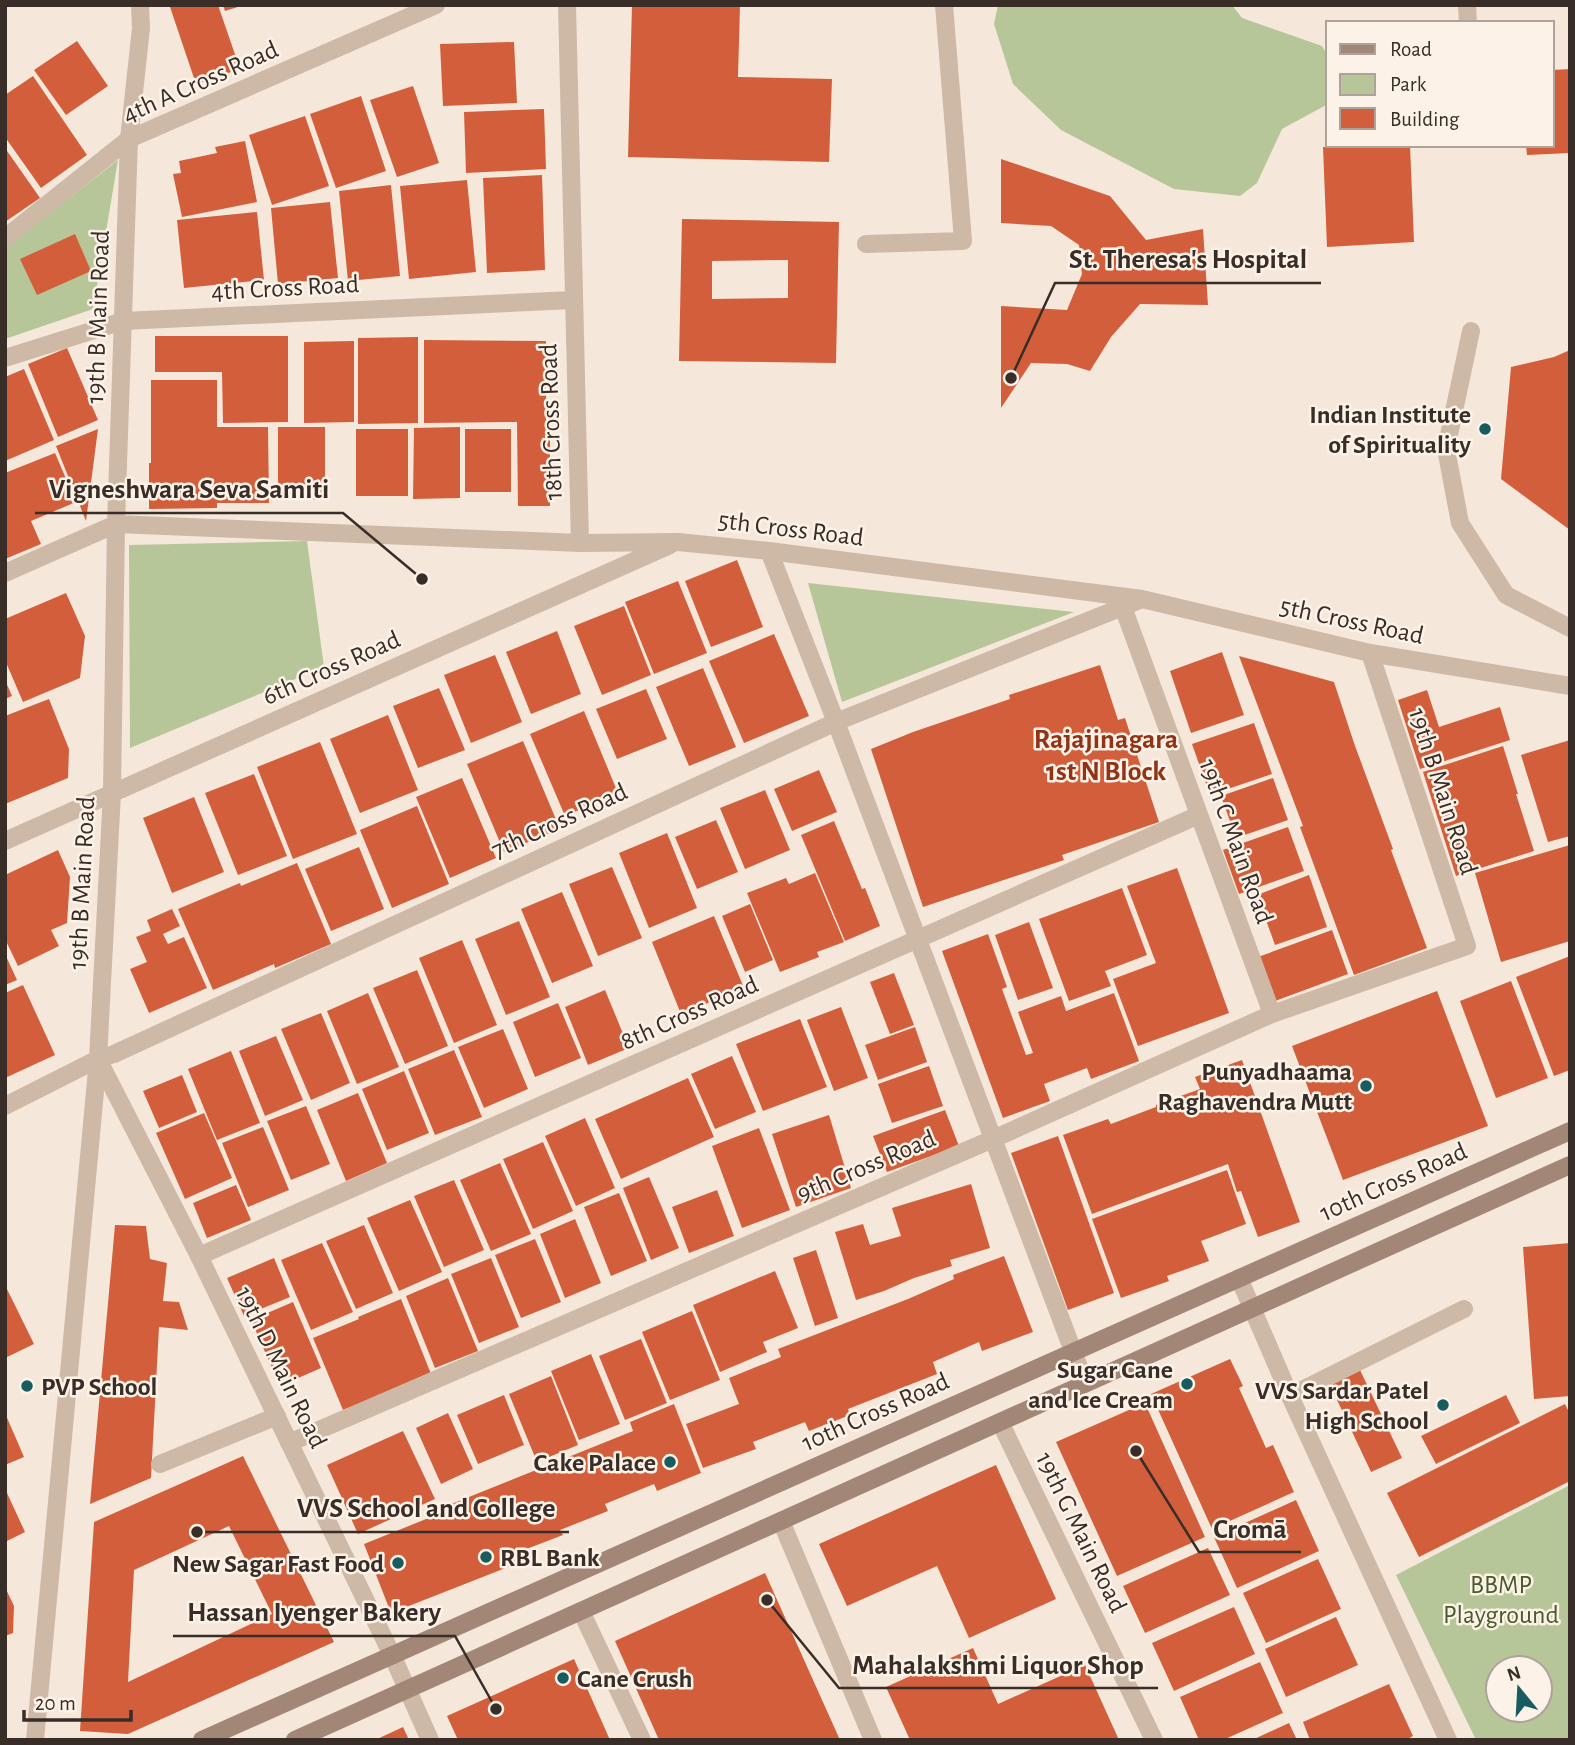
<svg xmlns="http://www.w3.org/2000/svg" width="1575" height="1745" viewBox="0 0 1575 1745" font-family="'Alegreya Sans',sans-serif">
<rect width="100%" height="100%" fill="#f5e8db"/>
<path fill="#b7c699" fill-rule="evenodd" d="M998,5H1232L1242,18L1322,46L1328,56V104L1282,129L1257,183L1240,196L1174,189L1061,130L1013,84L994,24Z
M118,160L93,309L5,339V248Z
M307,541L324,667L130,748L129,545Z
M808,583L1074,612L842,702Z
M1570,1485V1740H1476L1396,1575ZM1540,1668V1710H1498V1668Z"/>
<path fill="#d35e3b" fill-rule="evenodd" d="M175,5H218L240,69L196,84L170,7Z
M223,5H241V6L225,11Z
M632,5H740L738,77L832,79L829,162L628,157Z
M77,41L108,86L66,115L34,70Z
M514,42L517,103L443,106L440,44Z
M1570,69V153L1527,155L1526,145H1552V70Z
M33,76L87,155L41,188L5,137V95Z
M413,86L439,163L397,177L370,100Z
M361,96L386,171L336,188L310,114Z
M544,109L546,169L466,173L464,112Z
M305,116L329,186L272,205L249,135Z
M245,141L257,202L182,217L173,174L181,173L179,161L217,153L215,147Z
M1361,145H1410L1414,242L1327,247L1323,147Z
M5,148L40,198L5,222Z
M1001,159L1110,196L1146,240L1203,229L1208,305L1140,304L1111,337L1090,371L1067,364L1031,363L1001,408V306L1067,310L1082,274L1079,245L1051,226L1001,223Z
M542,175L545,270L487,273L483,178Z
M467,180L476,272L409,279L400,186Z
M391,185L400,276L348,281L339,191Z
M330,202L338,278L278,284L271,208Z
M257,212L264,280L184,288L177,220Z
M682,219L839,222L836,363L679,361ZM788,260V298L712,299V261Z
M75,234L91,271L37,295L20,259Z
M155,336H288V422L223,423L222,372H155Z
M418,337V423L358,424V338Z
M424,340L546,341V422H550V506H518L517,422L424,423Z
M354,341V422L304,423V342Z
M67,348L98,420L58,437L28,364Z
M1570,350V530L1501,479L1511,367L1554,357Z
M24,369L54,440L5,461V377Z
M151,380H217V427H268L269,503H217V508L149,509V463H151Z
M278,427H325V499L278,500Z
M460,427V498L413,499L414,428Z
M98,429L86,521L56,446Z
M356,429H408V496H356Z
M465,429H511V492H465Z
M55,453L76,502L31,521L41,544L5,559V473Z
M737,560L763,627L711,647L685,581Z
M678,581L707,653L654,674L625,602Z
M66,593L85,636L80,678L23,702L5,660V619Z
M624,606L651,675L602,695L574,626Z
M557,631L581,694L531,714L506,652Z
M774,634L809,716L744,743L709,661Z
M1222,652L1244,715L1191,733L1170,671Z
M495,655L522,722L471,743L444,675Z
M1239,656L1334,682L1354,743L1393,849L1391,850L1427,948L1354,975L1300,827L1303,826Z
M1100,665L1118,720L1125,718L1159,822L1062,855L1064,860L923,907L871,749L913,732L1010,699L1009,695Z
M703,668L736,747L689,766L656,687Z
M5,680L12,696L5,699Z
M439,688L465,750L418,768L393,706Z
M646,689L667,739L617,759L596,709Z
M1427,690L1439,727L1500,707L1510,740L1420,769L1398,700Z
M49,699L69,749L68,778L5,804V716Z
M584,711L618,793L565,816L530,734Z
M388,715L418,790L360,813L330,739Z
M1254,723L1272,774L1210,795L1192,744Z
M1570,740V836L1548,842L1521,755Z
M523,741L560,829L504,852L467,764Z
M320,742L357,834L293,859L257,767Z
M1503,746L1518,794H1516L1534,851L1456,876L1423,772Z
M819,770L837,812L792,831L774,789Z
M254,774L287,856L238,875L205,793Z
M462,778L496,858L450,878L416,797Z
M1273,778L1288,820L1236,838L1221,796Z
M765,790L790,850L745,869L720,808Z
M194,797L224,872L172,893L143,818Z
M417,806L449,884L392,908L360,830Z
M716,820L738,872L697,889L675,837Z
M834,821L862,889L865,888L880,926L845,941L801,835Z
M1288,827L1304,871L1239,894L1223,850Z
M667,833L697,908L649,928L619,853Z
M1570,845V941L1501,962L1475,873Z
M359,847L384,909L331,931L305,869Z
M58,850L70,877L67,923L51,930L59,946L18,966L5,939V875Z
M297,863L331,944L275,968L274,964L213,990L178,909L240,883L241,886Z
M612,867L642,938L598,956L569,884Z
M1177,868L1229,1013L1138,1046L1113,979L1156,963L1127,886Z
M815,873L844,942L817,952L819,957L780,972L747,893L786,878L789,884Z
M1309,875L1327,927L1275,945L1257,895Z
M1122,888L1147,955L1105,971L1111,986L1069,1001L1039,919Z
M562,892L593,966L552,983L521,909Z
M750,904L773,960L745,972L722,916Z
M172,909L180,926L163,934L168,944L184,937L207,988L149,1013L130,969L147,962L136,937L151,931L147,920Z
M714,916L744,988L681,1014L652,942Z
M519,921L550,997L506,1015L475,939Z
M1029,922L1053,988L1018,1000L995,935Z
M1332,930L1348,974L1275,1001L1258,957Z
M988,934L1007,987L1002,989L1026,1055L1033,1053L1018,1012L1061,996L1066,1011L1114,993L1139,1061L1091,1079L1087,1068L1044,1084L1050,1101L1003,1118L942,951Z
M462,940L497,1025L454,1043L419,958Z
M5,954L17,980L5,985Z
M1570,956V1070L1554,1076L1516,977Z
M417,970L448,1046L405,1064L373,988Z
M894,973L914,1025L890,1034L870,982Z
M1511,981L1548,1078L1496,1098L1460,1001Z
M23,985L55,1055L5,1078V993Z
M605,990L629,1048L588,1065L565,1007Z
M1437,991L1488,1126L1343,1180L1292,1046Z
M368,993L399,1067L357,1084L327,1011Z
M558,1003L581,1058L535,1077L513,1022Z
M841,1007L868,1078L834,1091L807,1020Z
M321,1013L350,1083L311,1100L281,1029Z
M800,1019L827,1087L763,1111L736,1044Z
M915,1027L927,1062L878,1080L865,1045Z
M503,1029L528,1089L484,1108L458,1047Z
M276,1036L303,1100L265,1116L239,1051Z
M454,1050L482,1117L435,1135L408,1069Z
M231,1051L260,1123L217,1140L188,1069Z
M732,1056L756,1112L715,1129L691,1074Z
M1242,1060L1300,1222L1258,1237L1241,1191L1237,1192L1228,1164L1092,1214L1063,1135L1108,1119L1111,1124L1156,1107V1105L1200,1089L1195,1077Z
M929,1066L943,1106L892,1123L878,1084Z
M404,1071L429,1133L387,1150L362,1089Z
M182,1075L197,1112L159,1128L143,1091Z
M688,1078L714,1137L621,1179L595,1119Z
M358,1093L387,1163L346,1181L317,1110Z
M306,1106L330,1164L291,1180L267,1121Z
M945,1110L959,1146L887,1172L873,1136Z
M204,1113L232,1178L185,1199L156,1133Z
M829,1115L851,1188L796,1207L772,1134Z
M585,1118L615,1188L576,1206L545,1136Z
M263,1127L289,1190L248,1207L222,1143Z
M759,1128L790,1210L742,1228L712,1146Z
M1058,1136L1114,1293L1068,1310L1011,1153Z
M543,1142L573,1211L533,1229L503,1159Z
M500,1163L531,1234L491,1251L460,1180Z
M1227,1170L1246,1224L1201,1241L1209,1261L1167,1276L1169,1281L1121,1298L1092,1219Z
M649,1177L679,1248L651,1260L623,1188Z
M454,1180L484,1250L444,1267L414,1196Z
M971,1184L990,1248L950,1260L952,1266L914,1278L884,1291L856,1300L835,1232L863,1224L870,1245L901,1236L892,1208Z
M236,1185L251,1220L207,1238L193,1203Z
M717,1190L734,1236L689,1253L672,1207Z
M619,1193L647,1261L611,1276L584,1207Z
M410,1200L442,1272L399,1291L367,1218Z
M575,1219L601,1283L565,1298L540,1234Z
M115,1225L146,1226L150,1259L167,1263L163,1301L179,1302L188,1330L159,1327L151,1478L90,1504Z
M364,1225L393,1293L356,1309L326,1241Z
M535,1239L561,1302L521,1318L495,1255Z
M322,1243L353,1312L311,1330L281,1260Z
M1570,1243V1396L1534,1399L1523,1247Z
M816,1250L838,1318L815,1326L793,1258Z
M1004,1256L1033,1332L982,1351L979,1342L933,1362L937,1374L848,1409L850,1415L809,1431L805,1422L753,1442L756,1449L703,1468L686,1424L739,1404L729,1378L781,1357L778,1349L908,1299L954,1279L953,1275Z
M274,1258L290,1297L244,1316L227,1278Z
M491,1258L519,1327L479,1343L451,1274Z
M775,1271L798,1328L763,1342L767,1352L720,1372L693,1305Z
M448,1278L478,1351L435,1368L406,1296Z
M5,1285L34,1344L5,1358Z
M401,1299L431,1374L343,1410L313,1338L359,1319L358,1317Z
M293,1302L321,1368L280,1386L251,1320Z
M692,1311L720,1380L670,1400L642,1332Z
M641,1339L667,1403L625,1420L599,1356Z
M591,1354L620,1424L579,1440L551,1371Z
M1230,1359L1243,1386L1239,1388L1266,1448L1273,1445L1294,1492L1212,1529L1151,1394Z
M1360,1370L1402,1458L1371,1472L1330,1385Z
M551,1376L578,1445L537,1462L509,1394Z
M504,1395L524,1445L478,1464L457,1415Z
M1506,1395L1520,1423L1436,1464L1421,1436Z
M1145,1403L1205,1537L1117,1576L1056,1442Z
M674,1404L701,1473L657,1491L654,1484L605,1504L608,1511L560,1530L563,1535L516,1553L521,1562L391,1613L364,1544L451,1509L449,1505L633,1431L630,1422Z
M1565,1404L1570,1414V1481L1419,1557L1387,1493Z
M5,1413L24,1457L5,1465Z
M448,1413L473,1469L441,1484L416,1428Z
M403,1431L435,1499L358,1534L327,1465Z
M243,1456L334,1642L128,1734L80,1731L94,1522ZM229,1526L272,1614L128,1682L134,1570Z
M996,1465L1056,1599L969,1638L937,1566L847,1606L819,1544Z
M7,1493L25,1532L5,1542V1494Z
M1296,1500L1319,1551L1237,1588L1214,1537Z
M1208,1548L1230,1595L1145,1633L1123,1586Z
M1318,1559L1341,1609L1266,1643L1243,1593Z
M765,1573L840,1740H659L615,1641Z
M5,1587L14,1606L13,1633L5,1636Z
M1234,1607L1255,1654L1174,1691L1152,1643Z
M1336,1617L1358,1665L1286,1697L1265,1649Z
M973,1648L998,1704L1085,1665L1119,1740H910L886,1687Z
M574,1659L610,1740H458L447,1716Z
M1260,1662L1283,1713L1223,1740H1199L1180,1697Z
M1389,1684L1413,1736L1406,1740H1310L1303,1722Z
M1289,1723L1297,1740H1252Z
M403,1727L409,1740H375Z"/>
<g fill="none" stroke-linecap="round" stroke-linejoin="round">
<path stroke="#ceb8a6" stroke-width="18" d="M140,5L141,28
M1467,5L1468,23
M866,244L963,241L944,5
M1471,331L1446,449L1460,523L1506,595L1570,628
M1290,1396L1464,1309
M160,1464L277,1416"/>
<path stroke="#ceb8a6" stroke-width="18" d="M567,5L580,543
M5,238L129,139L436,5
M5,358L123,321L573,300
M769,551L836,722L1085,1383
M5,573L116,524L580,543L678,542L769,551L1142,599L1370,653L1570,686
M1123,607L1272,1014
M5,841L670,545
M98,1059L199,1256L392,1655L430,1740
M5,1106L98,1059L114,1054L836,722L1140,600
M199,1256L1199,815
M1239,1278L1290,1396L1448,1740
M1000,1422L1154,1740
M289,1443L993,1139L1272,1014L1467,946L1370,653
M781,1521L873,1740
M581,1611L642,1740
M35,1740L98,1059L112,793L116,524L129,139L141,28"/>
<path stroke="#a28676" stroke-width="18" d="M202,1740L1570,1131
M295,1740L1570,1165"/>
</g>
<g fill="#185c60" stroke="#fcf2e8" stroke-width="2.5">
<circle cx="1485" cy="429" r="7"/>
<circle cx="1366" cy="1086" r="7"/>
<circle cx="1187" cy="1384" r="7"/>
<circle cx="27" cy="1386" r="7"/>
<circle cx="1443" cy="1405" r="7"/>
<circle cx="670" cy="1462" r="7"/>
<circle cx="486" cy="1557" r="7"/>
<circle cx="398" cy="1563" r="7"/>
<circle cx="563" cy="1678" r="7"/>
</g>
<g text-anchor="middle" stroke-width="5" stroke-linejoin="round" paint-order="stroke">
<g font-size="26" fill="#392d27" stroke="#fcf2e8">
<text transform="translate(200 81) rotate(-24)" y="9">4th A Cross Road</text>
<text transform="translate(285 287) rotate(-3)" y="9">4th Cross Road</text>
<text transform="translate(97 317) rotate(-88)" y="9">19th B Main Road</text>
<text transform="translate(550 422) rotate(-92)" y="9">18th Cross Road</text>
<text transform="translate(791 528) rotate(7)" y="9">5th Cross Road</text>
<text transform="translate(1352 620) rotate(12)" y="9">5th Cross Road</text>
<text transform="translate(331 667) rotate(-24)" y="9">6th Cross Road</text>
<text transform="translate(1444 791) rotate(72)" y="9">19th B Main Road</text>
<text transform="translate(559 820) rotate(-25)" y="9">7th Cross Road</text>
<text transform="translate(1237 841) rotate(70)" y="9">19th C Main Road</text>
<text transform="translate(81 883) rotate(-87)" y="9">19th B Main Road</text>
<text transform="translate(689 1012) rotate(-24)" y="9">8th Cross Road</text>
<text transform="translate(866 1165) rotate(-23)" y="9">9th Cross Road</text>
<text transform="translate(1393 1181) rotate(-24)" y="9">10th Cross Road</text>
<text transform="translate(282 1367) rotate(64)" y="9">19th D Main Road</text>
<text transform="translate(875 1411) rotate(-24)" y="9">10th Cross Road</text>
<text transform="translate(1082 1532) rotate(64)" y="9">19th G Main Road</text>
</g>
<g font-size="26" font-weight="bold" fill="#392d27" stroke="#fcf2e8" text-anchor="end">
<text x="1471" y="423">Indian Institute<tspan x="1471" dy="30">of Spirituality</tspan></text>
<text x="1352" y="1080">Punyadhaama<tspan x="1352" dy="30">Raghavendra Mutt</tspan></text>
<text x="1173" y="1378">Sugar Cane<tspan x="1173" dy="30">and Ice Cream</tspan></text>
<text x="41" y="1395" text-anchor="start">PVP School</text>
<text x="1429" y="1399">VVS Sardar Patel<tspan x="1429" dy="30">High School</tspan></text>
<text x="656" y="1471">Cake Palace</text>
<text x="500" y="1566" text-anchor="start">RBL Bank</text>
<text x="384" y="1572">New Sagar Fast Food</text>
<text x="577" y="1687" text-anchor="start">Cane Crush</text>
</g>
<g font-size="26" fill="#495b28" stroke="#fcf2e8">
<text x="1501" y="1593">BBMP<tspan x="1501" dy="30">Playground</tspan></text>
</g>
<g font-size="28" font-weight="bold" fill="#923317" stroke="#fcf2e8">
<text x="1106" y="748">Rajajinagara<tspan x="1106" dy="32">1st N Block</tspan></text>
</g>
</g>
<path fill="none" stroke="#392d27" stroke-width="2.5" d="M1011 378L1055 283H1321M422 579L343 513H35M197 1532L283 1532H569M1136 1451L1199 1552H1301M496 1709L455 1636H173M767 1600L839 1688H1158"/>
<g fill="#392d27" stroke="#fcf2e8" stroke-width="2.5">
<circle cx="1011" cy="378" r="7"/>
<circle cx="422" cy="579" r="7"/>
<circle cx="197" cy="1532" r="7"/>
<circle cx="1136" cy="1451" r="7"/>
<circle cx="496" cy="1709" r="7"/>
<circle cx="767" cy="1600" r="7"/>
</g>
<g font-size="28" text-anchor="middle" font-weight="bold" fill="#392d27" stroke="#fcf2e8" stroke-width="5" stroke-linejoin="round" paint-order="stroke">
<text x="1188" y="268">St. Theresa's Hospital</text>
<text x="189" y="498">Vigneshwara Seva Samiti</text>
<text x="426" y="1517">VVS School and College</text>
<text x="1250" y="1538">Cromā</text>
<text x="314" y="1621">Hassan Iyenger Bakery</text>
<text x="998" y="1674">Mahalakshmi Liquor Shop</text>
</g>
<rect width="1575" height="1745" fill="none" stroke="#392d27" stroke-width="14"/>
<rect x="1326" y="21" width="228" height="126" fill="#fcf2e8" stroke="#aea39b" stroke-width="2"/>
<rect x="1340" y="44" width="35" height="10" fill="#a28676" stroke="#aea39b" stroke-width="2"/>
<text x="1390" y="56" font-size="21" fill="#392d27">Road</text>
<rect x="1340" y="74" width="35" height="21" fill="#b7c699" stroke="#aea39b" stroke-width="2"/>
<text x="1390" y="91" font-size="21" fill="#392d27">Park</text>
<rect x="1340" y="108" width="35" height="21" fill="#d35e3b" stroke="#aea39b" stroke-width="2"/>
<text x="1390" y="126" font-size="21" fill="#392d27">Building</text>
<g transform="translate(1519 1689) rotate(342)"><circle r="33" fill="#fcf2e8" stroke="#aea39b" stroke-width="2"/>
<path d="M0-5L12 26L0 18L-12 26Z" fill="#185c60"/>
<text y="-10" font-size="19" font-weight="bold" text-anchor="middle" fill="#392d27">N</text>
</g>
<path d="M24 1710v10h107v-10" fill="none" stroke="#392d27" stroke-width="3.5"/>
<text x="35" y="1710" font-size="21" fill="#392d27" stroke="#fcf2e8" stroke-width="5" paint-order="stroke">20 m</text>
</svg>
